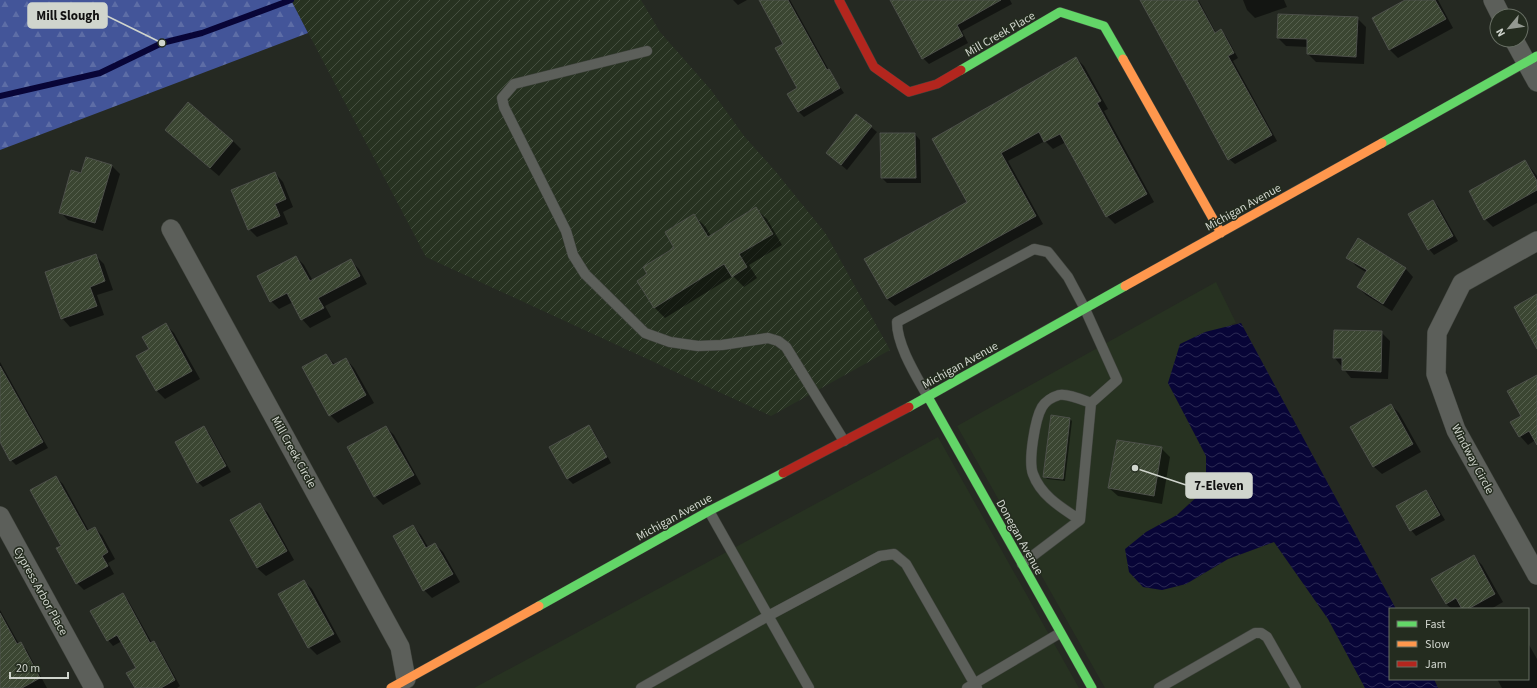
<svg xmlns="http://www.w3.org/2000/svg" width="1537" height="688" viewBox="0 0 1537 688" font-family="'Source Sans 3',sans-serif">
<defs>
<pattern id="industrial-furrows" width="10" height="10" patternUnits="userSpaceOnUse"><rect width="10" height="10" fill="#273221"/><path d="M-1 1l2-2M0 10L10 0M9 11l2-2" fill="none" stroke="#454f40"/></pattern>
<pattern id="forest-firs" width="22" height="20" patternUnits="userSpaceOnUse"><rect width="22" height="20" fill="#435599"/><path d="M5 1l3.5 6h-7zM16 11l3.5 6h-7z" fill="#5d6da6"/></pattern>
<pattern id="water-waves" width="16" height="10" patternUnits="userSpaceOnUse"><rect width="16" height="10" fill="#080537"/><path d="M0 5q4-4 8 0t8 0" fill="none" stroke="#2b2953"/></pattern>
<pattern id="building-hatch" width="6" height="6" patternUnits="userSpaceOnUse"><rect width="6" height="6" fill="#3b4632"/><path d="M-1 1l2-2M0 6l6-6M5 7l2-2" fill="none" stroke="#56604e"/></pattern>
</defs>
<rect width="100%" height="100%" fill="#252922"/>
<path fill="#273221" d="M1216,282L1236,323L1232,324L1168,383L1206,456V481L1198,495L1177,515L1146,532L1143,587L1162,590L1186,584L1228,559L1274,542L1328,619L1365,688H1105L957,426Z
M938,437L1079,688H474L884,467Z"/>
<path fill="url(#industrial-furrows)" d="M291,0H641L660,32L711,90L744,136L776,172L826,234L890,350L771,416L426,257Z"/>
<path fill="url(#forest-firs)" d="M0,0H291L308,33L0,150Z"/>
<path fill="url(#water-waves)" d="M1241,323L1396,609H1390V679H1434L1438,688H1365L1328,619L1274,542L1228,559L1186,584L1162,590L1143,587L1129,572L1125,549L1146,532L1177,515L1198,496L1206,481V456L1168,383L1180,344L1205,332Z"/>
<path fill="#0007" d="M733,0H747L738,5Z
M760,0H790L830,72L844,93L804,117L799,112L788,94L798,88L784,44Z
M891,0H1010L1012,4L962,31L968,43L929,64L923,58Z
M1141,0L1199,1L1216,33L1220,31L1226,36L1238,58L1233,61L1277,141L1235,164L1229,159Z
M1243,0H1284L1287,7L1255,18L1247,10Z
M1407,0H1438L1453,28L1398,58L1390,50L1373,19Z
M1357,18L1366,27L1364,64L1316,62L1308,54V47L1286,46L1278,38Z
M1076,58L1084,66L1108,109L1104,111L1154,202L1115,224L1107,216L1066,142L1053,149L1045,141L1008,161L1043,224L895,306L887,299L968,202L934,139Z
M871,127L877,132L847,170L827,153Z
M915,134L920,140L921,183H887L882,178Z
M174,138L233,141L241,149L219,176Z
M1525,161L1537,176V203L1493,227L1485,219Z
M112,166L120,174L103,231L68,220L60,212L82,174Z
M275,173L283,182L293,207L283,212L288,224L257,237L249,229Z
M1433,201L1438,206L1458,241L1434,255L1429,249Z
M756,209L767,219L782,245L749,265L757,278L744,287L733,276L665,318L654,307L648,275L676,248L694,216L705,226L711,236Z
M96,256L104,264L113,290L97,295L104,315L70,327L62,318Z
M296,257L304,265L313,281L351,261L359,269L367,284L325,306L331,317L310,328L302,319L293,302L279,309L271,301Z
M1348,257L1405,268L1413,277L1392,311L1366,295L1358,287L1367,273L1356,266Z
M166,325L174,333L200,379L165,399L157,391L150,349Z
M1381,332L1390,341L1388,379L1351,378L1334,357Z
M326,355L335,365L346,359L354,368L374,403L338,423L330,415Z
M0,362L48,448L16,465L11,460L0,441Z
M1537,380V439L1528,445L1520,436L1522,416Z
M1391,405L1399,413L1421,452L1382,474L1373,466Z
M1052,416L1070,419L1072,421L1065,481L1047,479L1045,477Z
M589,426L594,432L611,463L573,484L568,479L550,448Z
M386,427L394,435L421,484L383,505L375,496Z
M204,428L209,433L231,472L203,487L198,482Z
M1161,448L1170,457L1162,504L1118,496L1109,488Z
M56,477L63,484L89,531L95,528L102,535L115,559L108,563L114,574L84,590L77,583L62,546Z
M1426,491L1431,497L1445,520L1416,536L1411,530Z
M260,505L268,513L294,560L266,576L257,568Z
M413,526L421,535L428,547L435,544L443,552L460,582L432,598L424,590Z
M1474,557L1482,565L1503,602L1491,609H1463L1462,607L1452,609L1446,604Z
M304,581L312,589L341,642L317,655L309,647Z
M123,595L128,600L152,643L153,642L159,648L180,686L177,688H136L137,668L122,641L113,646L108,640Z
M0,610L19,644L20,643L26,649L47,688H0Z
M1528,643L1537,659V688H1502L1497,679H1528Z"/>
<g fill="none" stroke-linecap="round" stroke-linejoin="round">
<path stroke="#080537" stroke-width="6" d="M0,96L100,73L162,43L202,33L291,0"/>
</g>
<path fill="url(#building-hatch)" stroke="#4d504a" d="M759,0H788L827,70L829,69L840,88L798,112L787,94L797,88L775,48L783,44Z
M890,0H1001L957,25L963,36L922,59Z
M1140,0H1197L1215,33L1221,29L1234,53L1228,56L1272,135L1228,160Z
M1405,0H1435L1446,19L1389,50L1372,18Z
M1278,14L1358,17L1356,57L1307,54V39L1277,38Z
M1076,57L1101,101L1097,103L1147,194L1106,217L1060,134L1044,142L1039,132L1001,153L1036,216L887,299L864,259L967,202L932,139Z
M188,102L233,141L210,168L165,130Z
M856,114L872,126L841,165L826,153Z
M880,133H915L916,178H881Z
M86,157L112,165L95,223L59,213L71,170L81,173Z
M1525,160L1537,181V190L1484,220L1469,191Z
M275,172L286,199L275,204L280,216L248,230L231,190Z
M1433,200L1453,236L1428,250L1408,214Z
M756,207L773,234L739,254L747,267L732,277L724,264L654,308L637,281L647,274L643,267L674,248L665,232L694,214L708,237Z
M1358,238L1406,268L1383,304L1357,287L1367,270L1346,258Z
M96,254L105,281L90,287L97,306L61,319L45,272Z
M296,256L310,281L351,259L360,276L318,298L324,308L301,320L287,293L270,302L257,276Z
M1537,294V349L1514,307Z
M166,323L192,371L156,391L136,356L149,349L142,337Z
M1334,330L1382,331L1381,372L1342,370V358H1333Z
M326,354L333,365L346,358L366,395L329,416L302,367Z
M0,366L43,442L10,461L0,442Z
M1537,375V445L1529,431L1519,437L1510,422L1521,416L1507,391Z
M1391,404L1413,444L1373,467L1350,427Z
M1051,415L1070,418L1063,479L1043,477Z
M589,425L607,457L567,479L549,447Z
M204,426L226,466L197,483L175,442Z
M386,426L414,475L374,497L347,447Z
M1117,440L1162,447L1154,496L1108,488Z
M56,476L87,531L95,527L108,552L102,556L108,566L76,584L56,548L61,546L30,490Z
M1426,490L1440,515L1410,531L1396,506Z
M260,503L287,551L257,568L230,520Z
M413,525L426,548L435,543L453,574L423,591L393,536Z
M1474,555L1495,594L1468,609H1462L1456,598L1446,604L1431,579Z
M304,580L334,634L308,648L278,594Z
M123,593L150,643L154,641L175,680L161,688H135L126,673L136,668L117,635L107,641L90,611Z
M0,613L17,644L21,642L40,678L22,688H0Z"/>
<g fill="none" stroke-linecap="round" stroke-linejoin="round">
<defs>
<path id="lane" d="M647,51L514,84L502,98L504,107L566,231L573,255L585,274L645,333L670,342L698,346L722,345L768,338L778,341L786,347L844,441
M928,397C917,377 897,346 897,322L1034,249L1048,252L1068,277L1085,309L1117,380L1091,403L1080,520L1022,564
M709,511L809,688
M1080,520C1062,508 1041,496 1033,474C1028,461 1035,419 1042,407C1045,402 1052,397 1059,395C1067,393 1083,400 1091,403
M641,688L768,616L880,556L894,554L906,564L977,688
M967,688L1060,633
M1159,688L1255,633H1261L1267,637L1296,688"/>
<path id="street" d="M1493,0L1501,16
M1514,40L1537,82
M171,229L400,647L406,679
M1537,241L1462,283L1437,333L1436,374L1456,430L1537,575
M0,516L94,688"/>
<path id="fast" d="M961,70L1060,12L1104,26L1123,59
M1382,143L1537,56
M928,397L1092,688
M909,407L1125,286
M539,606L709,511L783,473"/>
<path id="slow" d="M1123,59L1221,233
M1125,286L1382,143
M391,688L539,606"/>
<path id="jam" d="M839,0L874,67L909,92L937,84L961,70
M783,473L909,407"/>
</defs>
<use href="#lane" stroke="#40443e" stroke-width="11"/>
<use href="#street" stroke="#40443e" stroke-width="20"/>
<use href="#fast" stroke="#40443e" stroke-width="10"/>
<use href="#slow" stroke="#40443e" stroke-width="10"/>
<use href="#jam" stroke="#40443e" stroke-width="10"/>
<use href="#lane" stroke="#5c5f5a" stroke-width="10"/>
<use href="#street" stroke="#5c5f5a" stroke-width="19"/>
<use href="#fast" stroke="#63d668" stroke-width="9"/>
<use href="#slow" stroke="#ff974d" stroke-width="9"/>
<use href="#jam" stroke="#b3261e" stroke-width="9"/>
</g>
<g text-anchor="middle" stroke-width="3" stroke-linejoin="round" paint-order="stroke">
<g font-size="12" fill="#d0d5cd" stroke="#242c1f">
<text transform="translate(1000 34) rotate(-30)" y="4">Mill Creek Place</text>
<text transform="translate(1243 207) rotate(-29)" y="4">Michigan Avenue</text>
<text transform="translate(960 365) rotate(-29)" y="4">Michigan Avenue</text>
<text transform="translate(294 452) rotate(61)" y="4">Mill Creek Circle</text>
<text transform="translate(1473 459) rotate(62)" y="4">Windway Circle</text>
<text transform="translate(674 517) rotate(-29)" y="4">Michigan Avenue</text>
<text transform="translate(1020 537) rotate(61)" y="4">Donegan Avenue</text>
<text transform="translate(41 591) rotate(61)" y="4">Cypress Arbor Place</text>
</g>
</g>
<path fill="none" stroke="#d0d5cd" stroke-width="1.5" d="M162 43L107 16M1135 468L1186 485"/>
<g fill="#d0d5cd" stroke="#242c1f" stroke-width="1.5">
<circle cx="162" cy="43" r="4"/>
<circle cx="1135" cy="468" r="4"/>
</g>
<g fill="#d0d5cd" stroke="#d0d5cd" stroke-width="1.5">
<rect x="28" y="3" width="79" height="25" rx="4"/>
<rect x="1186" y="473" width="66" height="25" rx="4"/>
</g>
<g font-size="13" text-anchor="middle" font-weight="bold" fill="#111">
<text x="68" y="20">Mill Slough</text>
<text x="1219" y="490">7-Eleven</text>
</g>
<rect x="1389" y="608" width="140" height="72" fill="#242c1f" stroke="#697065"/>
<rect x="1397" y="621" width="20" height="6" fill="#63d668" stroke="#697065"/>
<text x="1425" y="628" font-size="12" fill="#d0d5cd">Fast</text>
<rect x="1397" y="641" width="20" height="6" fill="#ff974d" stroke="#697065"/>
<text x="1425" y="648" font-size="12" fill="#d0d5cd">Slow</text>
<rect x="1397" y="661" width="20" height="6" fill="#b3261e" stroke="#697065"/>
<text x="1425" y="668" font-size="12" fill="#d0d5cd">Jam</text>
<g transform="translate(1509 28) rotate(241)"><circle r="19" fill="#242c1f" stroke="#697065"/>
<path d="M0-3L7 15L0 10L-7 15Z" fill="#949991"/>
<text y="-6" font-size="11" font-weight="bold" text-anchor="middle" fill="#d0d5cd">N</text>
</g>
<path d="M10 672v6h58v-6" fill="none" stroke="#d0d5cd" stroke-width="2"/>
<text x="16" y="672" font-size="12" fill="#d0d5cd" stroke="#242c1f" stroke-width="3" paint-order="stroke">20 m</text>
</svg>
